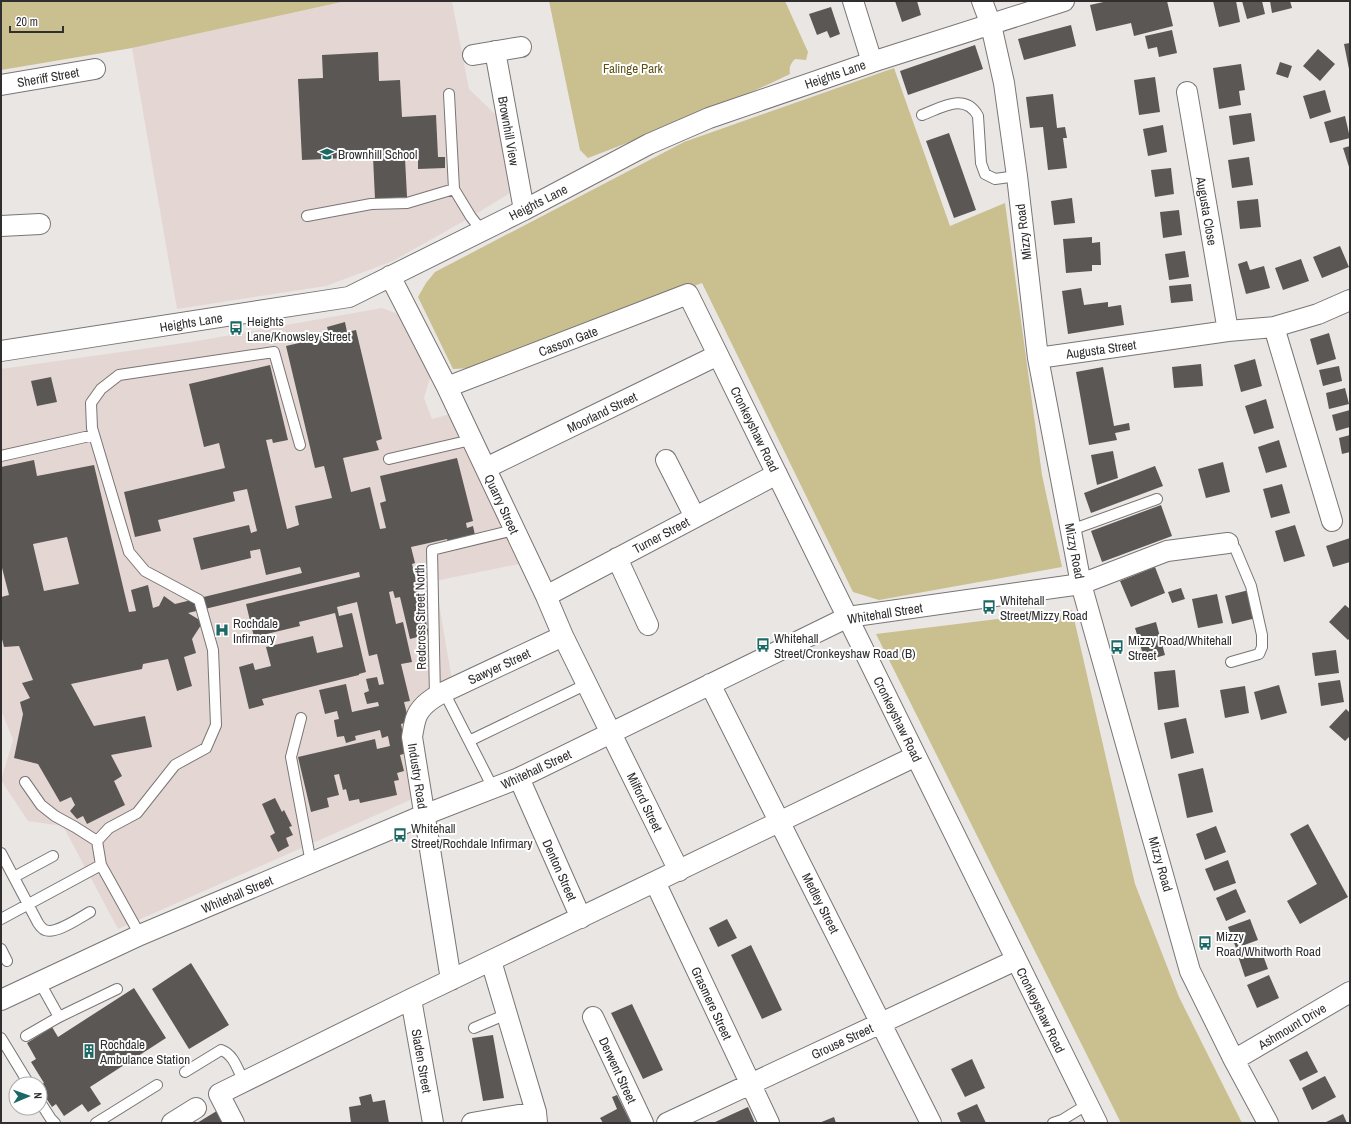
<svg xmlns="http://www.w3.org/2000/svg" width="1351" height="1124" viewBox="0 0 1351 1124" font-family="'Archivo Narrow',sans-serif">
<rect width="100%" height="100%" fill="#eae6e4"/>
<path fill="#e4d7d3" d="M346,1H452L469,89L496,115L510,193L471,217L393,261L326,286L177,309L132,48Z
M382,308L404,316L431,375L424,398L432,419L450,414L519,564L435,581L452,680L415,710L426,793L118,929L63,826L28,821L1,780L13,740L1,710V369L191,342Z"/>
<path fill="#c9bf8f" d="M1,1H346L132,48L1,70Z
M549,1H785L808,52L806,60L795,59C790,64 789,68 790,74C724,106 656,132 588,158L580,150Z
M894,68L950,226L1005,203L1042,475L1062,567L879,600L853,592L702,283L472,368L453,369L418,297L426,283L435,272L684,142Z
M1072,610L1135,884L1179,997L1242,1123H1121L876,634Z"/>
<path fill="#5a5755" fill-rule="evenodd" d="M895,1H917L921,15L902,22Z
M1108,1H1167L1173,26L1134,36L1131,23L1096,31L1090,5Z
M1213,1H1236L1240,22L1219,27Z
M1242,1H1262L1265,14L1247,19Z
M1270,1H1290L1292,8L1272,13Z
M831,7L840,34L830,38L827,31L817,35L809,14Z
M1071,25L1076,46L1024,60L1018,39Z
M1172,30L1177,53L1159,57L1157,47L1148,49L1145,36Z
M1350,43V69H1349L1344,44Z
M975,45L983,69L908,95L900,71Z
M1318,49L1335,64L1320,81L1303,66Z
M378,52L379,81L400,80L402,117L436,115L438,157H445V168L418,169V157L405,158L407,197L375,199L373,157L302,160L298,79L323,78L322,55Z
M1280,62L1292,66L1288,78L1276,74Z
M1241,64L1245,90L1239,91L1241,105L1219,109L1213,68Z
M1155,77L1160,112L1139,115L1134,80Z
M1325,90L1331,112L1310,119L1303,96Z
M1053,94L1057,128L1065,127L1067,138H1063L1067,168L1048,170L1043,127L1030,128L1026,97Z
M1251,113L1255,141L1233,145L1229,116Z
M1345,116L1350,138L1330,143L1324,122Z
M1163,125L1167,152L1148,156L1143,129Z
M949,133L976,210L954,218L926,141Z
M1350,146V170L1343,148Z
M1249,157L1253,185L1232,188L1228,160Z
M1171,168L1174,194L1155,197L1151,170Z
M1072,198L1075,223L1054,225L1051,201Z
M1258,199L1261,227L1240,229L1237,201Z
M1179,210L1182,235L1163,238L1160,212Z
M1092,237V243L1100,242L1101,265H1092V271L1066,273L1063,239Z
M1340,246L1349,267L1322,278L1313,257Z
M1185,251L1189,277L1169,280L1165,254Z
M1301,259L1309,281L1283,290L1275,268Z
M1247,261L1250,270L1264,266L1270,288L1246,294L1238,264Z
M1191,284L1193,301L1171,303L1169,286Z
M1081,288L1084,305L1108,302V307L1121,305L1124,325L1068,334L1062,291Z
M345,322L347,332L356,330L382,439L376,441L379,450L343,458L351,492L370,487L380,529L386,528L380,503L386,501L380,476L457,458L473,521L466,523L467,528L473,526L475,535L448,542L447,539L411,547L415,563L412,564L429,634L410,639L400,597L395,598L393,591L389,592L396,624L403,622L412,662L401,664L410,701L404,702L409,722L401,724L407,753L400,755L404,771L397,773L399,780L394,781L397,795L360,803L359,799L349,801L346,789L343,790L339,774L334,775L339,795L327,798L329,807L311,812L298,757L375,739L377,749L390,746L388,736L382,738L380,730L355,736L356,740L346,743L344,736L337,737L334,720L339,719L337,711L325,714L319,690L346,684L352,712L379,706L378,702L367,704L364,693L369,691L366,679L377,677L379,685L384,684L377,654L369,656L357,602L337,607L339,616L352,613L366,672L359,674V675L262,699L264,705L249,709L239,667L253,663L255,670L271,666L266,647L313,636L317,653L343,647L335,613L299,622L300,626L254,637L246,604L360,577L359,572L188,613L203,622L192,639L196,653L184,657L192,686L177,691L168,659L143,664L142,669L71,684L94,726L145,716L152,747L111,755L122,776L114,781L125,805L87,824L83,816L77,819L70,811L75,805L71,797L60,802L38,764L14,758L23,714L20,702L30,698L22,683L33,680L19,646L4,647L1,635V597L9,595L1,564V467L34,460L37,476L94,465L129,612L136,611L131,590L148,585L153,608L159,606L164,596L175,604L302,573L300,567L266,575L260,549L250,551L251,558L201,570L193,538L249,525L251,533L257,531L247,489L233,492L235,501L158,520L161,531L135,537L124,492L225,468L219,443L204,447L189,384L270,365L288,440L273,443L272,439L266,440L287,529L299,525L295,506L332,498L324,466L315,468L286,346L299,343L298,341L329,334L327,327ZM67,537L79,584L44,591L33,544Z
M1329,333L1336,359L1317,365L1310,339Z
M1255,359L1262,386L1241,392L1234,365Z
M1201,364L1203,386L1174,388L1172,367Z
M1339,366L1342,381L1323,386L1319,370Z
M1103,367L1114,426L1129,423L1130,430L1115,433L1117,440L1089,445L1076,372Z
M51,377L57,402L37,406L31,381Z
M1345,388L1349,404L1329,409L1326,393Z
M1266,399L1274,428L1254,434L1245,406Z
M1350,410V427L1336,431L1332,415Z
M1350,435V452L1342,454L1339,438Z
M1279,440L1287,467L1266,473L1258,447Z
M1113,451L1118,478L1097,485L1091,455Z
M1223,462L1230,492L1206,498L1198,469Z
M1155,466L1163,486L1091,513L1084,493Z
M1282,484L1290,513L1271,518L1263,489Z
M1161,505L1172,536L1102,562L1091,531Z
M1295,525L1305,556L1284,562L1275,531Z
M1350,538V562L1333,567L1326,546Z
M1155,567L1165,593L1131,607L1120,581Z
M1181,588L1185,599L1172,603L1168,592Z
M1249,590L1256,618L1232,624L1225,596Z
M1217,594L1223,623L1198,628L1192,599Z
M1345,605L1350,609V638L1348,640L1329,622Z
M1156,622L1165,655L1145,661L1135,628Z
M1336,650L1339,673L1315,676L1312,653Z
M1175,670L1179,707L1158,710L1154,672Z
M1340,680L1344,702L1321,706L1318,683Z
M1279,685L1287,713L1261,720L1254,692Z
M1245,686L1249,713L1225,718L1220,690Z
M1346,709L1350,713V736L1345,741L1329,727Z
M1186,718L1194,753L1171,759L1164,723Z
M1203,768L1213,812L1187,818L1178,774Z
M275,798L282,812L284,810L292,826L289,827L293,835L286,838L289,846L278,852L270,836L275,833L262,804Z
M1308,824L1348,897L1300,924L1287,901L1317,884L1290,834Z
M1216,826L1226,852L1205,860L1196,834Z
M1228,860L1236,883L1214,891L1205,869Z
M1236,889L1246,912L1226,921L1216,898Z
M727,919L737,938L718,947L709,928Z
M1250,919L1258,940L1236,948L1228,927Z
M751,945L782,1010L762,1019L731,955Z
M1260,947L1268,969L1245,977L1238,956Z
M191,963L229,1025L189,1049L152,989Z
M1269,975L1279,998L1257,1008L1247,985Z
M134,988L166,1038L90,1087L101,1104L88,1112L82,1104L64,1116L56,1104L52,1107L40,1089V1085L44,1083L31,1062L36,1059L27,1043L52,1027L58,1037Z
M632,1004L663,1070L643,1079L611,1013Z
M493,1035L504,1098L483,1101L472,1038Z
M1307,1051L1318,1072L1300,1081L1289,1060Z
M972,1059L985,1088L965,1097L951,1069Z
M1325,1076L1336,1097L1312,1110L1302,1088Z
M371,1094L373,1102L385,1100L389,1123H351L349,1107L361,1105L359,1097Z
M617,1095L631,1123H603L600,1118L617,1109L612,1097Z
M977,1104L986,1123H961L957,1113Z
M748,1107L755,1123H713L737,1112Z
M220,1109L228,1123H197Z
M1343,1114L1347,1123H1324Z
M834,1117L836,1123H819Z"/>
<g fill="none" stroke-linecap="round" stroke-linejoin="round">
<defs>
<path id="service" d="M449,94L454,189L471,217L482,231
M922,115C941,108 965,92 978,116L981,163L985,174L995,179L1017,176
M307,216L371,204L407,203L454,189
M1,456L94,435
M389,459L471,440
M1071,530L1157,499
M1228,543L1235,548L1251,586L1262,635V647L1259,654L1231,662
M444,692L493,788
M435,697L432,550L514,530
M301,718L291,757L311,863
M469,741L587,684
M25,782L41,805L55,816L75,827L97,841
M1,853L38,923C40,926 42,929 45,930C55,935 81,917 90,912
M14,877L53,856
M1,919L101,865
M140,935L101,865L97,841L109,828L137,813L175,765L206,748L216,725L213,650L199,600L145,571L129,552L92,428L91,403L101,389L119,375L274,352L300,445
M1,949L7,961
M39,981L59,1017
M474,1028L507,1014
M26,1036L59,1017L117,989
M1,1038L29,1084
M185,1072L221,1050C234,1054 238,1071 244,1082
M40,1102L51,1119L55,1123
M96,1123L157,1085
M1053,1123L1062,1120L1088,1104"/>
<path id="minor" d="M853,1L872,62
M982,1L991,25L1004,83L1017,176L1038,358L1081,584L1190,971L1234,1060L1268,1123
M495,51L524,210
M473,55L521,47
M1,85L95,69
M1187,92L1228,331
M1,226L40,224
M390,276L447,387L546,596L563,636L679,871
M1274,327L1332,521
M1,351L349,297L524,210L649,144L709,118L872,62L1064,1
M1038,358L1228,331L1274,327L1318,314L1350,300
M447,387L688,294L1097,1123
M666,460L695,517
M486,468L718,355
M617,558L648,625
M546,596L777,474
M710,684L931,1123
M519,778L581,918
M655,882L769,1123
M491,961L536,1112L537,1123
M451,980L412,737C413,731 414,724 416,718C420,706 434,697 444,692L563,636
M411,999L433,1123
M1,1000L140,935L424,815L519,778L848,617L1081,584L1167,551L1228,543
M593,1017L643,1123
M1234,1060L1350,992
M172,1123L196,1108
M234,1123L219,1094L411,999L916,756
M472,1123L536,1112
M667,1123L1016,960"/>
</defs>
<use href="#service" stroke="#797574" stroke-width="12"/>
<use href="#minor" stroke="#797574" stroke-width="22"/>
<use href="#service" stroke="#fff" stroke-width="10"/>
<use href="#minor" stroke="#fff" stroke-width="20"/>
</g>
<defs>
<symbol id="school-bare" viewBox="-9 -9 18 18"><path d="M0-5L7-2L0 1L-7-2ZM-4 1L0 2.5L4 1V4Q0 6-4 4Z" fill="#1c6864" stroke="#fff" stroke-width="2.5" paint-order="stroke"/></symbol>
<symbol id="bus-bare" viewBox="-9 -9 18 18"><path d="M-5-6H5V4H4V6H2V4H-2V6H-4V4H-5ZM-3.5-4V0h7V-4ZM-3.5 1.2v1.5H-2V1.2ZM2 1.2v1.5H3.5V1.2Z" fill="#1c6864" stroke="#fff" stroke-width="2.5" paint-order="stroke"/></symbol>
<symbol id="hospital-bare" viewBox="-9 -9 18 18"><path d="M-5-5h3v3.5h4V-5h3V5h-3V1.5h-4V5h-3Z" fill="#1c6864" stroke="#fff" stroke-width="2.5" paint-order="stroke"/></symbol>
<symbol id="building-bare" viewBox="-9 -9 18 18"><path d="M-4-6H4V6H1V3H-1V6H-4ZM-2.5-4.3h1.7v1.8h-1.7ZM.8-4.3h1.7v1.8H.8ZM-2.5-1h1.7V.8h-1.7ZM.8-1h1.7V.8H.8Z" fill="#1c6864" stroke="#fff" stroke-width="2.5" paint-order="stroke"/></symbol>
</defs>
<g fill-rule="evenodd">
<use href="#school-bare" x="317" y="144" width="20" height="20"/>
<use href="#bus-bare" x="226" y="318" width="20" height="20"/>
<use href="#bus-bare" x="979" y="597" width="20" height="20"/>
<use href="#hospital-bare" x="212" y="620" width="20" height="20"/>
<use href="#bus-bare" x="753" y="635" width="20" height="20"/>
<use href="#bus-bare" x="1107" y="637" width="20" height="20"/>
<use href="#bus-bare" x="390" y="825" width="20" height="20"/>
<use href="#bus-bare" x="1195" y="933" width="20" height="20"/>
<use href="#building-bare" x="79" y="1041" width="20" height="20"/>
</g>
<g text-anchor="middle" stroke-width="4" stroke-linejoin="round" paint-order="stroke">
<g font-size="13" fill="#5e5215" stroke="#fff">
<text x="633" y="73">Falinge Park</text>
</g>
<g font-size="13" fill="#302e2e" stroke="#fff">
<text transform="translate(835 74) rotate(-19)" y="5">Heights Lane</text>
<text transform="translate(48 77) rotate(-10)" y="5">Sheriff Street</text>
<text transform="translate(509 131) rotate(80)" y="5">Brownhill View</text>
<text transform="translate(538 202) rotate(-27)" y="5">Heights Lane</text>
<text transform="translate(1207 211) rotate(80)" y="5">Augusta Close</text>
<text transform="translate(1023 232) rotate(-97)" y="5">Mizzy Road</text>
<text transform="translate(191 322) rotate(-9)" y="5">Heights Lane</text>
<text transform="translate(568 341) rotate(-21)" y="5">Casson Gate</text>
<text transform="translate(1101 349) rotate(-8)" y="5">Augusta Street</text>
<text transform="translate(602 412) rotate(-26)" y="5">Moorland Street</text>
<text transform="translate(755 429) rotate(64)" y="5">Cronkeyshaw Road</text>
<text transform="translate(502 504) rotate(65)" y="5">Quarry Street</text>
<text transform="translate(661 535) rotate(-28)" y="5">Turner Street</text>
<text transform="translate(1075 551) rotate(79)" y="5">Mizzy Road</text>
<text transform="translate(885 613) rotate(-9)" y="5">Whitehall Street</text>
<text transform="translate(420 617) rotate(-91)" y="5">Redcross Street North</text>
<text transform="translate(499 666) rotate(-25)" y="5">Sawyer Street</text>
<text transform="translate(898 719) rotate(64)" y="5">Cronkeyshaw Road</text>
<text transform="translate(536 769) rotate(-25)" y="5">Whitehall Street</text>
<text transform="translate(418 776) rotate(81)" y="5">Industry Road</text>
<text transform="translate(645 802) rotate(64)" y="5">Milford Street</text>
<text transform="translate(1161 864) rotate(74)" y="5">Mizzy Road</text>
<text transform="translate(560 870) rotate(66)" y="5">Denton Street</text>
<text transform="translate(237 894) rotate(-23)" y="5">Whitehall Street</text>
<text transform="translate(821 903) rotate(63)" y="5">Medley Street</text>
<text transform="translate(712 1003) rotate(65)" y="5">Grasmere Street</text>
<text transform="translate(1041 1010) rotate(64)" y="5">Cronkeyshaw Road</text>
<text transform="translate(1292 1026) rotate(-31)" y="5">Ashmount Drive</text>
<text transform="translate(842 1041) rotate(-25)" y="5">Grouse Street</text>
<text transform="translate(422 1061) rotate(80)" y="5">Sladen Street</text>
<text transform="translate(618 1070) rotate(65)" y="5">Derwent Street</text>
</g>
<g font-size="13" fill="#302e2e" stroke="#fff" text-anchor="start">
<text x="338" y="159">Brownhill School</text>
<text x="247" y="326">Heights<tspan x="247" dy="15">Lane/Knowsley Street</tspan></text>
<text x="1000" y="605">Whitehall<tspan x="1000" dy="15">Street/Mizzy Road</tspan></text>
<text x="233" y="628">Rochdale<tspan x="233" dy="15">Infirmary</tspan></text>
<text x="774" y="643">Whitehall<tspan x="774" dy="15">Street/Cronkeyshaw Road (B)</tspan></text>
<text x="1128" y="645">Mizzy Road/Whitehall<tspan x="1128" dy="15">Street</tspan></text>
<text x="411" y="833">Whitehall<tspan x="411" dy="15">Street/Rochdale Infirmary</tspan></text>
<text x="1216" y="941">Mizzy<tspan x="1216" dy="15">Road/Whitworth Road</tspan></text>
<text x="100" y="1049">Rochdale<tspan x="100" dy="15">Ambulance Station</tspan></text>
</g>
</g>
<rect width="1351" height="1124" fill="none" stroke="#302e2e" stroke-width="4"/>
<g transform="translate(28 1096) rotate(88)"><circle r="19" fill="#ffffff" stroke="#acabab"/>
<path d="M0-3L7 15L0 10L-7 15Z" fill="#1c6864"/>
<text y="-6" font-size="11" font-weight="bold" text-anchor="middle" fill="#302e2e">N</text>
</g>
<path d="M10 26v6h53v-6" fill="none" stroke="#302e2e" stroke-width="2"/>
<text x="16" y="26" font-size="12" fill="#302e2e" stroke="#ffffff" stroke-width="3" paint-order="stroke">20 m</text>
</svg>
